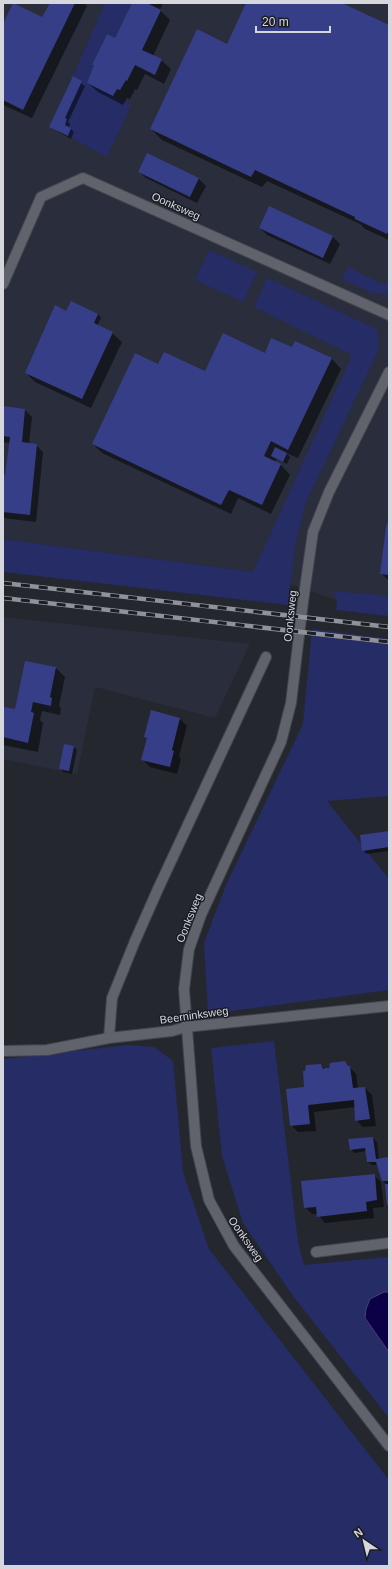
<svg xmlns="http://www.w3.org/2000/svg" width="392" height="1569" viewBox="0 0 392 1569" font-family="Helvetica,sans-serif">
<rect width="100%" height="100%" fill="#25272f"/>
<path fill="#2a2d3b" d="M3,3H389V606L337,600L252,572L3,539Z
M3,617L250,644L215,718L95,687L77,774L3,759Z"/>
<path fill="#252c66" d="M105,3H132L115,38L108,34L92,65H94L87,83L131,105L107,157L68,136L71,128L65,125L67,120L65,118L82,82L73,76Z
M209,250L257,272L243,302L195,280Z
M348,267L385,285L389,276V295L372,293L342,279Z
M267,278L377,329L379,346L376,355L306,502L295,544L288,605L3,572V539L253,572L352,355L254,307Z
M333,591L389,596V616L336,610L337,600Z
M312,629L389,639V796L327,801L389,879V990L208,1014L204,943L226,885L303,724Z
M274,1041L298,1242L304,1265L389,1257V1292H384L365,1318L389,1352V1418L293,1296L243,1223L222,1156L211,1048Z
M128,1045L154,1047L173,1061L183,1172L209,1249L389,1480V1566H3V1059Z"/>
<path fill="#0c0047" stroke="#484074" d="M384,1292H389V1352L365,1318L366,1309L370,1299Z"/>
<path fill="#0007" d="M51,3H84L87,6L32,118L3,105V24L43,19Z
M134,3H163L160,10L170,20L153,56L161,60L171,69L164,84L145,74L137,90L135,89L130,99L127,98L123,105L98,92L88,83L95,66L93,64L116,39Z
M247,3H340L389,26V240L365,229L360,224L267,181L262,187L162,140L151,129L228,45Z
M74,78L85,86L68,122L70,124L69,127L74,132L71,139L50,127Z
M147,154L199,179L206,186L197,203L146,178L139,172Z
M260,228L333,237L340,244L330,264L267,235Z
M67,312L98,314L101,318L97,326L112,333L122,342L91,408L35,382L26,373Z
M295,342L332,359L341,369L298,458L286,453L290,457L287,464L276,459L275,463L281,465L290,475L271,514L238,498L231,514L102,453L93,444L159,366L205,372L293,348Z
M3,407L25,410L32,417L29,444L36,445L43,452L36,522L3,518V476H6L10,443L3,442Z
M389,522V581L382,574Z
M56,668L65,677L59,706L61,708L60,715L42,711L40,720L43,723L38,752L3,745V708L16,711Z
M180,719L187,726L179,756L181,759L177,774L150,767L143,760L148,739L145,736Z
M74,747L77,750L72,774L63,772L60,768Z
M389,832V851L366,854L363,850Z
M345,1062L356,1074L358,1088H365L372,1095L376,1126L363,1127L356,1120L355,1107L314,1112L316,1131L298,1132L291,1125L306,1088L321,1065L325,1069Z
M373,1138L377,1142L379,1159L389,1158V1205L387,1185L383,1181L378,1165H372L368,1162L367,1151L354,1153L351,1149Z
M374,1175L381,1182L384,1207L373,1208L374,1218L325,1223L317,1214H312L305,1207Z"/>
<path fill="#363e87" d="M13,3L42,17L50,3H75L23,110L3,100V24Z
M132,3H150L149,4L161,10L142,50L162,59L155,75L135,65L127,81L126,80L120,90L117,89L113,96L87,83L94,65H92L107,34L115,38Z
M246,3H342L389,25V230L387,234L355,219V217L255,170L251,177L150,129L197,29L227,44Z
M73,76L82,81L65,118L67,119L65,125L71,128L68,136L49,127Z
M147,153L199,178L190,197L138,172Z
M269,206L333,236L323,258L259,228Z
M71,301L98,314L94,323L113,332L82,399L25,373L55,305L66,311Z
M223,333L265,353L271,338L292,347L295,341L332,358L288,450L271,441L264,456L281,464L262,505L229,490L221,505L92,444L135,353L158,364L164,352L205,371Z
M3,406L25,409L22,442L37,444L30,515L3,512V475H5L10,437L3,436Z
M275,447L287,453L283,462L271,456Z
M389,519V575L380,574L386,527Z
M25,661L56,667L50,697L52,698L51,706L33,702L31,712L34,713L28,743L3,737V707L15,709Z
M151,710L180,718L172,750L174,751L170,767L141,760L147,738L144,737Z
M64,744L74,746L69,771L59,769Z
M389,831V847L362,851L360,835Z
M345,1061L348,1066H350L353,1088L365,1087L370,1119L355,1121L354,1100L308,1105L310,1124L290,1126L286,1089L304,1087L303,1071H305L306,1065L321,1064L323,1069L326,1068H329L330,1063Z
M373,1137L376,1159L389,1157V1181H382L376,1162H367L365,1148L350,1150L348,1139Z
M375,1174L377,1200L366,1202L367,1211L317,1217L316,1207L304,1208L301,1181Z
M385,1184H389V1205H387Z"/>
<g fill="none" stroke-linecap="round" stroke-linejoin="round">
<defs>
<path id="service" d="M109,1038L112,998L135,941L158,889L266,657"/>
<path id="minor" d="M3,284L41,197L83,178L389,315
M3,1051L47,1050L109,1038L172,1031L186,1027L389,1006
M316,1252L389,1243"/>
<path id="secondary" d="M389,372L329,492L313,532L303,602L291,703L281,742L201,915L189,949L184,989L196,1146L209,1200L234,1246L389,1446"/>
</defs>
<use href="#service" stroke="#42444a" stroke-width="12"/>
<use href="#minor" stroke="#42444a" stroke-width="12"/>
<use href="#secondary" stroke="#42444a" stroke-width="12"/>
<use href="#service" stroke="#60626c" stroke-width="10"/>
<use href="#minor" stroke="#60626c" stroke-width="10"/>
<use href="#secondary" stroke="#60626c" stroke-width="10"/>
<defs>
<path id="rail" d="M3,583L389,627
M3,598L389,642"/>
</defs>
<use href="#rail" stroke="#909299" stroke-width="4.5"/>
<use href="#rail" stroke="#1b1d25" stroke-width="3" stroke-dasharray="9" stroke-linecap="butt"/>
</g>
<g text-anchor="middle" stroke-width="3" stroke-linejoin="round" paint-order="stroke">
<g font-size="11" fill="#d5d7dd" stroke="#1b1d25">
<text transform="translate(176 206) rotate(24)" y="4">Oonksweg</text>
<text transform="translate(290 616) rotate(-84)" y="4">Oonksweg</text>
<text transform="translate(189 918) rotate(-68)" y="4">Oonksweg</text>
<text transform="translate(194 1015) rotate(-8)" y="4">Beerninksweg</text>
<text transform="translate(246 1239) rotate(55)" y="4">Oonksweg</text>
</g>
</g>
<rect width="392" height="1569" fill="none" stroke="#d5d7dd" stroke-width="8"/>
<g transform="translate(364 1541) rotate(325)" stroke="#1b1d25" stroke-width="3" paint-order="stroke">
<path d="M0-3L7 15L0 10L-7 15Z" fill="#d5d7dd"/>
<text y="-6" font-size="11" font-weight="bold" text-anchor="middle" fill="#d5d7dd">N</text>
</g>
<path d="M256 26v6h74v-6" fill="none" stroke="#d5d7dd" stroke-width="2"/>
<text x="262" y="26" font-size="12" fill="#d5d7dd" stroke="#1b1d25" stroke-width="3" paint-order="stroke">20 m</text>
</svg>
